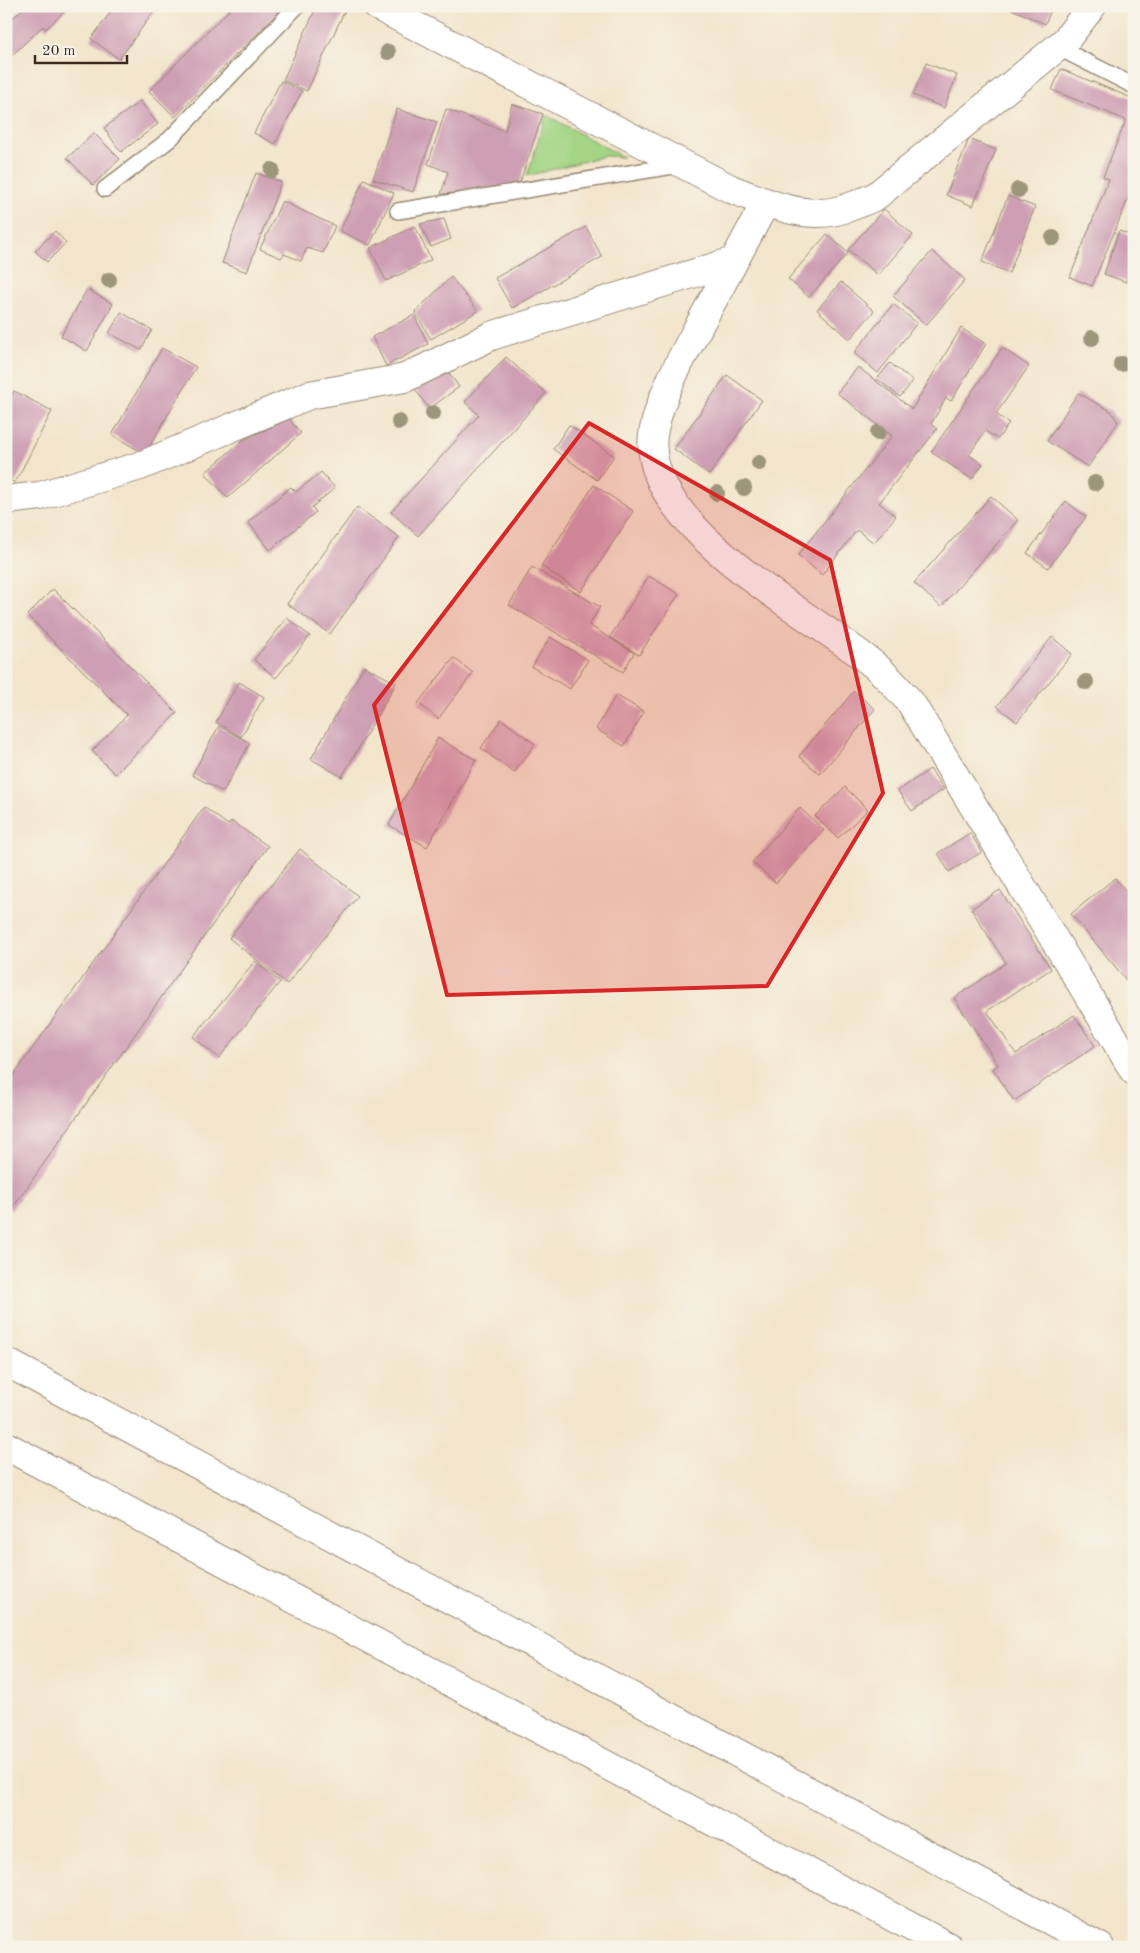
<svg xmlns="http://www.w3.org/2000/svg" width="1140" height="1953" viewBox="0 0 1140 1953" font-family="'Old Standard TT',serif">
<rect width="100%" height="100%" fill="#f7f3e8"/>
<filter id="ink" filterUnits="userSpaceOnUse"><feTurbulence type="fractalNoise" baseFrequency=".02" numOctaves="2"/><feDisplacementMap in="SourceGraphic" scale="10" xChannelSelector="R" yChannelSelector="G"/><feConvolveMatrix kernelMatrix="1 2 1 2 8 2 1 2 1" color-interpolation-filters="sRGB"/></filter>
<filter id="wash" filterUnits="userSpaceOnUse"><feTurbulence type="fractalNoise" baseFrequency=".0096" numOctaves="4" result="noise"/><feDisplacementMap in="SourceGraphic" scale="20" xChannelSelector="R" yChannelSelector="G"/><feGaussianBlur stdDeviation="1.12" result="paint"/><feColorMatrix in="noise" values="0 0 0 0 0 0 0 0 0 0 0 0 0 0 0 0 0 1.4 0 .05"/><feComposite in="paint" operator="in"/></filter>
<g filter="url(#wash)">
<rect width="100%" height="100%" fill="#f2e5cc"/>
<path fill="#a3d584" stroke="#6f8051" d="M546,115L623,157L604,156L527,176Z"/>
<g id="blocks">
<path fill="#ce9fb4" d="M26,6H70L46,29L43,26L6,61V24Z
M115,6H158L119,59L91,39Z
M233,6H284L175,117L149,91Z
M317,6H336L345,10L307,91L283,80Z
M1005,6H1053L1045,24Z
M926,63L957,75L944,108L913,95Z
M1061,69L1134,99V184L1092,286L1070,277L1109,179L1103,177L1126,120L1052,90Z
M281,81L302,91L275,144L254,133Z
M140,101L158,124L121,152L104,128Z
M512,104L543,114L518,188L441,194L448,172L428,164L446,109L505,131Z
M397,109L437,122L413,192L373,179Z
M94,133L120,159L93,185L67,158Z
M969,139L996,150L973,206L946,195Z
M256,173L281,182L247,272L222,263Z
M364,179L394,193L370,245L340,231Z
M1008,196L1035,207L1009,273L982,262Z
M282,201L335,226L323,253L307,248L301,261L284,254L281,258L260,249Z
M884,209L913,235L878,275L848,250Z
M444,219L451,239L431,247L420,224Z
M415,226L431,260L386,281L370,248Z
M586,227L602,257L512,308L495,278Z
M55,231L66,243L47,262L35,251Z
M1119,231L1134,236V258L1126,282L1104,274Z
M827,234L848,253L809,297L788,279Z
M932,251L965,280L926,325L893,296Z
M451,277L478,311L431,339L415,312Z
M841,282L874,311L850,339L817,310Z
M87,289L113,304L87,351L61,336Z
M893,304L917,323L878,373L854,353Z
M121,312L152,330L141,350L109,333Z
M414,315L428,344L386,366L372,337Z
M961,328L986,344L951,401L946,398L931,424L937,429L879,503L896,516L874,543L857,530L822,575L798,555L892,436L837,393L858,367L912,409Z
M162,348L196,367L145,454L112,435Z
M1002,348L1029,366L996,414L1009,423L998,439L985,431L969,455L983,464L972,479L931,452Z
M506,357L546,393L418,536L391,512L479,415L465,402Z
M890,363L913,381L900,397L877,379Z
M445,367L459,387L429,409L415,389Z
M727,375L762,400L709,475L674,449Z
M14,391L52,411L15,483L6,478V406Z
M1078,393L1111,411L1118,422L1088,467L1047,441Z
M289,419L301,433L228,498L205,473L243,440Z
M569,425L614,456L597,480L553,449Z
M321,472L335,488L312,507L316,512L270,550L248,522L291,487L296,492Z
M594,485L633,511L581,592L541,566Z
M991,496L1018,520L941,607L914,583Z
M1066,501L1086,517L1048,568L1027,553Z
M357,507L399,537L330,634L287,604Z
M532,567L600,607L589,625L634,653L623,672L509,605Z
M649,576L679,594L639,655L610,637Z
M53,589L177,713L115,774L92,751L127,715L27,615Z
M287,618L310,636L276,678L254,660Z
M550,637L588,660L570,689L532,667Z
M1052,637L1072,654L1017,722L997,706Z
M454,658L473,673L438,719L418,703Z
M364,666L396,683L342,777L311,759Z
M239,682L264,697L241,737L216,722Z
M854,691L875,709L820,774L799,756Z
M616,695L644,712L624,746L596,729Z
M501,719L535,744L514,773L481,748Z
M219,726L250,743L223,792L192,775Z
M438,738L476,760L427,847L389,825Z
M930,769L944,789L912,811L898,791Z
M845,787L868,810L838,838L815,816Z
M204,807L228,825L231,821L268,846L11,1210L6,1207V1086Z
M800,808L824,830L776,883L752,862Z
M970,833L982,852L949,872L938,853Z
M300,849L358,896L287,984L229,938Z
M1115,878L1134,900V989L1071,914Z
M1000,890L1051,969L987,1011L1016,1054L1074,1015L1095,1046L1014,1101L993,1069L998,1065L954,998L1006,963L971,909Z
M255,961L280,982L219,1058L193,1037Z"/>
</g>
</g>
<g filter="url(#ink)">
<use href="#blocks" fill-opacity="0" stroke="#968875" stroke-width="1"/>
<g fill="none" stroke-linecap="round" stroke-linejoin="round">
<defs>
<path id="service" d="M1057,47L1134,86
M105,189L170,139L297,6
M398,211L679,165"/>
<path id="minor" d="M377,6L731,189C762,201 802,219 836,211C850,208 863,202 876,196L1065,41L1092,6
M766,202C744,242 723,282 701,322C683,356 662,391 654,429C633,524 814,615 874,665C888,676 899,690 911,703L1134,1071
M6,500L40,496L140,466L309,395L405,378L491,336L734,261
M6,1362L1100,1947
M6,1446L949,1947"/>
</defs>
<use href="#service" stroke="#968875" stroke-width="18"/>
<use href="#minor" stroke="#968875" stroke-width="30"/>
<use href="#service" stroke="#fff" stroke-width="15"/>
<use href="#minor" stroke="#fff" stroke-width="28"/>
</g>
<g fill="#9c967b">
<circle cx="388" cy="52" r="8"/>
<circle cx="272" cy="170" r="8"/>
<circle cx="1018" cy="190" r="8"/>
<circle cx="1053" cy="238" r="8"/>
<circle cx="109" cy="280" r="8"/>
<circle cx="1092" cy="338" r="8"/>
<circle cx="1121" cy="364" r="8"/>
<circle cx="433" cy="413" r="8"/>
<circle cx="399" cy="422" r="8"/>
<circle cx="878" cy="433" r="8"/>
<circle cx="759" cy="463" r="8"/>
<circle cx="1095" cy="483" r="8"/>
<circle cx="744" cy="488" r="8"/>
<circle cx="717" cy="493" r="8"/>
<circle cx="1086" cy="682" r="8"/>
</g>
</g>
<path fill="#d62828" fill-opacity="0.2" stroke="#d62828" stroke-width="4" stroke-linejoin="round" d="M589,423L830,560L883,793L767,986L447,995L374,705Z"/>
<rect width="1140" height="1953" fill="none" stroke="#f7f3e8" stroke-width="25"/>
<path d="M35 55v8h92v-8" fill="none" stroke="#3b2a1e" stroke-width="2.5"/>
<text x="42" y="55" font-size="15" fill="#3b2a1e" stroke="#f7f3e8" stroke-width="4" paint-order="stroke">20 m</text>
</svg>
